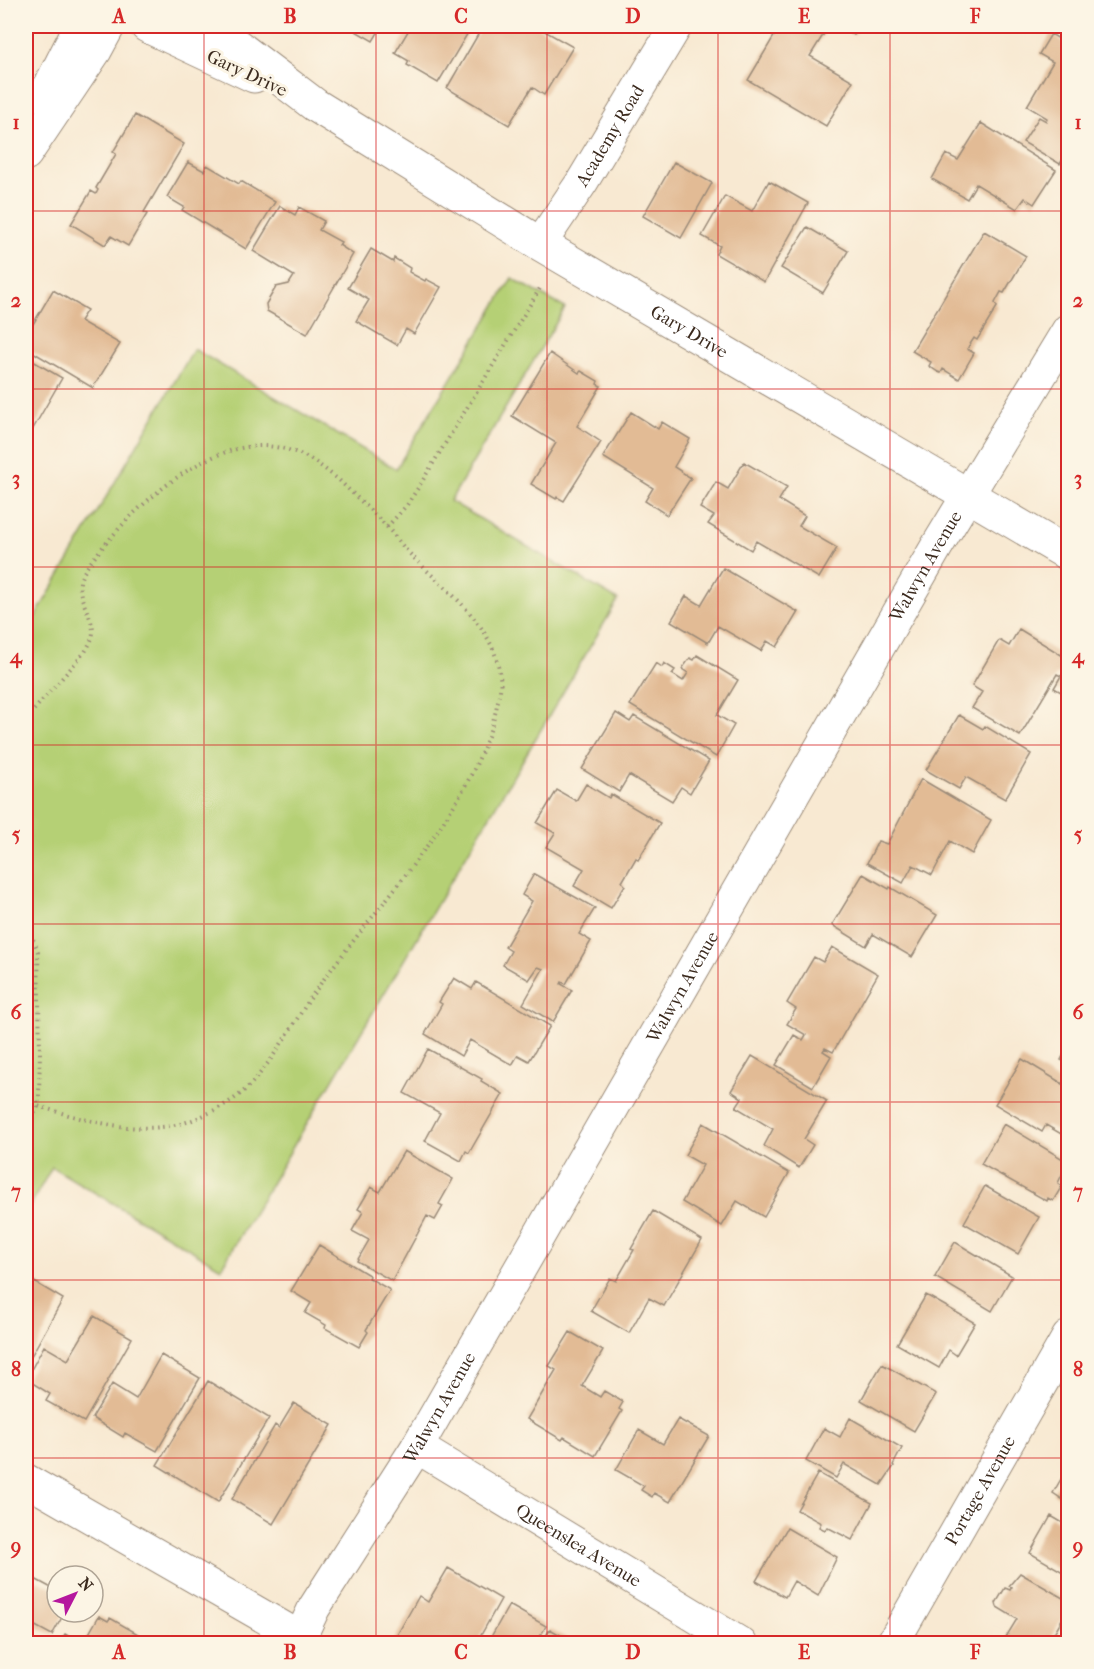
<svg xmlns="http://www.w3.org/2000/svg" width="1094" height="1669" viewBox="0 0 1094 1669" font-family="'IM FELL French Canon',serif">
<rect width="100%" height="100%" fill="#fcf5e5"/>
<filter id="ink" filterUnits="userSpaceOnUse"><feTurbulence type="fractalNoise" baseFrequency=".0167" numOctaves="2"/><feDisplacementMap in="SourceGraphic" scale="12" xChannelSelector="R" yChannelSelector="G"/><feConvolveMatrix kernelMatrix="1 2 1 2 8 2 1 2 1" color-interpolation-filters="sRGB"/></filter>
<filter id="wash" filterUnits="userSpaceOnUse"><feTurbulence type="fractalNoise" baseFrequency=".008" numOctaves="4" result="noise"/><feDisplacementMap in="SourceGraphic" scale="24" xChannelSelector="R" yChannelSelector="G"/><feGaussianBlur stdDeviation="1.35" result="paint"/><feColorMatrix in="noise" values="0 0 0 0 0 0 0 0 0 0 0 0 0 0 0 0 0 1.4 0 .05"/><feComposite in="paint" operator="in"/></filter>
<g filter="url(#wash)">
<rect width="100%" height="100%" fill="#f8e9d2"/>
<path fill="#b5d075" stroke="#787d4a" stroke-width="1.5" d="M512,278L565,308L450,501L618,600L221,1268L52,1167L26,1213V632L194,349L396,469Z"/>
<g id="blocks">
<path fill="#e2bb95" d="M357,26H382L373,41L354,30Z
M411,26H472L438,83L407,65L409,61L395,53Z
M483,26L491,29L493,26H536L573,47L544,95L532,87L509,125L447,88Z
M780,26H814L825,32L810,56L853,81L826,126L748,80Z
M831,26H860L854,35L844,29L842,32Z
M1051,34L1064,42L1066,39L1068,41V149L1060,164L1023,142L1039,117L1046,121L1047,118L1027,106L1053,62L1039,54Z
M135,115L184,144L144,212L147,214L128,246L111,236L105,245L71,224L91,191L96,194L98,190L96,188L116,154L113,152Z
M981,123L1056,170L1034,204L1025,198L1017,209L976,184L967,199L932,179L946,154L958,160Z
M188,162L204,171L207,165L239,184L241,181L275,202L246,249L182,210L184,207L167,197Z
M674,162L712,183L681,238L643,216Z
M769,181L808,203L764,282L716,254L720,246L702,236L725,196L752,211Z
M280,206L295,215L299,207L324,221L319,230L341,242L339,245L353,254L307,334L267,311L266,304L276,287L289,284L294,276L253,251Z
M807,227L848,251L823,293L781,268Z
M984,231L1026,256L1004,293L1001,292L995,303L997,307L977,340L974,338L967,349L974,353L959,379L943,369L941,373L938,372L929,366L931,362L912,351Z
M371,249L393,262L394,258L410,268L409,272L414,275L425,281L426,279L441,287L414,334L406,329L397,345L356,321L369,300L348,288Z
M53,290L87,310L80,321L120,344L93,388L26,348V336Z
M550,353L579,373L581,371L598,381L597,384L601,386L577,426L601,442L564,501L557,497L556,499L531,484L556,443L512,416Z
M26,357L62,378L26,441Z
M631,412L658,429L662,422L690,439L674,467L691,478L667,515L645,501L653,488L603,457Z
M744,462L787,487L779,500L805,516L799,526L837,548L819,578L756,541L751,550L708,524L714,516L700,508L716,482L728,489Z
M723,568L798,612L777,647L767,641L761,651L718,626L708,643L671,621L686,596L701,605Z
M1019,629L1068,659V696L1054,688L1061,676L1057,674L1020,736L972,708L982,692L972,686L999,640L1009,646Z
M697,655L738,680L717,715L734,725L716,757L630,705L656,663L662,667L664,663L675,670L672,674L683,681L688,673L682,669L690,658L694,660Z
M616,713L630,722L634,716L709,761L690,793L681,787L672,801L629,775L619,792L582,769Z
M959,715L983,729L985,726L1031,754L1005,799L966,777L959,789L926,770Z
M921,779L991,820L972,854L950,841L932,875L913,865L903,883L867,863L878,841L887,844Z
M586,784L609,798L611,794L660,823L638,860L636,858L622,882L625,885L611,908L574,886L584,869L546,847L555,833L537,823L557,790L576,801Z
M534,874L595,908L579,934L591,941L566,984L562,982L561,984L572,990L553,1022L523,1004L543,969L538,967L529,980L503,965L511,951L505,947L532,901L522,895Z
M863,874L889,889L890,887L937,915L912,957L873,934L866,946L832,925Z
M832,947L878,974L833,1052L825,1048L823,1051L831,1056L813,1087L776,1065L794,1035L803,1040L806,1035L787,1024L796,1009L787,1003L814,957L823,962Z
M454,978L472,989L476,982L550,1026L529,1061L518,1055L512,1065L470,1040L461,1056L425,1034L442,1004L439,1002Z
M1068,1046V1064L1061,1060Z
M428,1049L482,1079L481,1081L503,1094L469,1153L466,1151L461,1161L425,1141L440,1113L404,1093Z
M752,1056L827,1101L804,1139L813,1145L799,1168L764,1146L773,1129L736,1107L742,1098L731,1091Z
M1022,1059L1068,1087V1138L1046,1125L1042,1132L995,1104Z
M703,1123L789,1173L764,1217L737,1201L722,1226L682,1202L703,1165L685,1155Z
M1004,1124L1068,1162L1058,1183L1062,1186L1053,1201L1048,1198L1047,1201L981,1164Z
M404,1151L453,1179L439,1204L443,1206L435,1220L427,1216L392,1281L357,1261L369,1240L352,1231L363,1212L358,1209L371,1187L380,1192Z
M985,1186L1039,1217L1018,1254L964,1223Z
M653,1211L702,1240L664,1306L649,1298L629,1333L591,1311L610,1278L616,1281L634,1250L631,1249Z
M955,1242L1012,1276L992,1311L935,1277Z
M319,1245L367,1274L370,1276L369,1278L390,1290L366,1330L368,1332L359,1347L325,1328L326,1325L305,1313L311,1303L291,1291Z
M26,1277L63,1299L26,1365Z
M926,1295L975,1323L956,1355L949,1350L939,1368L897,1344Z
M94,1316L132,1338L84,1422L46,1401L50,1394L26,1379L44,1346L68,1360Z
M570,1332L603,1351L582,1386L600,1397L604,1391L623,1402L619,1409L622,1411L595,1456L564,1437L562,1440L527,1419L556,1370L549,1366Z
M161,1355L200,1378L157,1451L125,1433L123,1437L92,1418L112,1384L136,1399Z
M882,1364L936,1394L914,1431L861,1400Z
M208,1381L269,1418L218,1502L157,1465Z
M294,1403L332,1425L273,1524L232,1499L275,1425L279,1428Z
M850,1418L902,1448L893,1465L894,1466L881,1485L844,1464L836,1478L806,1461L824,1428L840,1437Z
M678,1419L709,1436L670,1502L654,1493L652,1497L641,1490L644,1486L616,1470L639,1430L663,1444Z
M1068,1467V1503L1053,1493Z
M818,1473L872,1503L852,1540L827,1527L825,1530L819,1527L821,1523L797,1510Z
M1051,1516L1068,1526V1575L1030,1553Z
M787,1528L837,1557L818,1596L794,1581L785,1597L756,1581Z
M448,1568L501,1599L476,1644H392L419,1596L428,1602Z
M1020,1573L1068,1601V1609L1051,1638L1048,1637L1044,1644H1017L1006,1637L1017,1619L997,1607L996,1603L1005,1588L1010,1590L1012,1587L1009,1586Z
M33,1578L57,1591V1612H65L52,1635L26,1621V1592Z
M509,1605L546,1626L536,1644H487Z
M99,1616L108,1621L110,1618L138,1634L132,1644H83Z
M550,1629L576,1644H541Z
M65,1634L81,1644H59Z"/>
</g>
</g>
<g filter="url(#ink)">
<use href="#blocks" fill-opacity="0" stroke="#9a8a78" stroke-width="1.5"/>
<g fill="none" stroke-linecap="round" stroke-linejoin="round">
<defs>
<g id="street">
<path d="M44,97L80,26"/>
<path d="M26,154L96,50L109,26"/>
<path id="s1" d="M540,244L582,182L676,26"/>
<path id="s2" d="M417,1447L741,1644"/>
<path d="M26,1480L301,1638"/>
<path id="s3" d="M297,1644L314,1608L417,1447L937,546L1068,330"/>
<path id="s4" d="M892,1644L1068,1337"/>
</g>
<g id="secondary">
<path d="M147,26L254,76"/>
<path id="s5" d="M211,26L315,105L540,244L1068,554"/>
</g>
</defs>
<use href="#street" stroke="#9a8a78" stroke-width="34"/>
<use href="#secondary" stroke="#9a8a78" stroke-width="35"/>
<path stroke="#9a8a78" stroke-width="4" stroke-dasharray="1.5 4.5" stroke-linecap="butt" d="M387,527L407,505L418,488L542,285
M26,719L85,652C89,645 93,639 93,631C92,614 75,596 81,578C87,563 120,527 132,515C176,473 239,426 302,455C316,461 327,471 339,480C355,496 372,511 388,528C395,536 402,546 410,554C444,589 495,624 500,676C502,688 498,699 496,710C472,808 383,899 324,979C298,1013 275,1061 245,1090C232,1102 212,1112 195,1119C144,1139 88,1121 38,1106
M26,930L34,941L38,952L40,1051L39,1096L38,1106L26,1131"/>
<use href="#street" stroke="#fff" stroke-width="32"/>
<use href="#secondary" stroke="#fff" stroke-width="33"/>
</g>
</g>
<path fill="none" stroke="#d62828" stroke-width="1.5" stroke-opacity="0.55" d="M204,26V1644M376,26V1644M547,26V1644M718,26V1644M890,26V1644M26,211H1068M26,389H1068M26,567H1068M26,745H1068M26,924H1068M26,1102H1068M26,1280H1068M26,1458H1068"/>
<g text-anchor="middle" stroke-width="6" stroke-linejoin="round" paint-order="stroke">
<g font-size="18" fill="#3b2a1e" stroke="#fcf5e5">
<text transform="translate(247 73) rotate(25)" y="6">Gary Drive</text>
<text dy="6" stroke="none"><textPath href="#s1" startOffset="129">Academy Road</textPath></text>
<text dy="6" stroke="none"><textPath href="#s5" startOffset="568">Gary Drive</textPath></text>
<text dy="6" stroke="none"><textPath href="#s3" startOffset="1248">Walwyn Avenue</textPath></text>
<text dy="6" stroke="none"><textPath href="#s3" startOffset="762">Walwyn Avenue</textPath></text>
<text dy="6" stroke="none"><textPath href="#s3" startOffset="276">Walwyn Avenue</textPath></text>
<text dy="6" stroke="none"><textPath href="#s4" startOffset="177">Portage Avenue</textPath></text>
<text dy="6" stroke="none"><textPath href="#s2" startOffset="189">Queenslea Avenue</textPath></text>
</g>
</g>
<rect width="1094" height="1669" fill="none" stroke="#fcf5e5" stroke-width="66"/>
<g transform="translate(75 1594) rotate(48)"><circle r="28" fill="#fcf5e5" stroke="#afa495" stroke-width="1.5"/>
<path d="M0-4.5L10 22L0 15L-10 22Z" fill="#b5179e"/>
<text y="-9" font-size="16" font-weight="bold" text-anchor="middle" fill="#3b2a1e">N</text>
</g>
<rect x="33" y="33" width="1028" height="1603" fill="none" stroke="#d62828" stroke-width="2"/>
<g font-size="20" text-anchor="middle" font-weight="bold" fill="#d62828">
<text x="119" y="23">A</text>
<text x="290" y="23">B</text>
<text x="461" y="23">C</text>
<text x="633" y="23">D</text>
<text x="804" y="23">E</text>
<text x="975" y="23">F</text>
<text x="16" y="129">1</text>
<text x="1078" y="129">1</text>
<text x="16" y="307">2</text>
<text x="1078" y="307">2</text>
<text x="16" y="485">3</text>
<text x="1078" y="485">3</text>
<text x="16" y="663">4</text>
<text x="1078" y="663">4</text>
<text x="16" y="841">5</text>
<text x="1078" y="841">5</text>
<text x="16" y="1019">6</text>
<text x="1078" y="1019">6</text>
<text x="16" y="1198">7</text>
<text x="1078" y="1198">7</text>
<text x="16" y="1376">8</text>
<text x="1078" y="1376">8</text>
<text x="16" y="1554">9</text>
<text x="1078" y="1554">9</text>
<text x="119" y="1659">A</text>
<text x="290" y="1659">B</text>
<text x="461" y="1659">C</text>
<text x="633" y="1659">D</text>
<text x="804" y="1659">E</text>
<text x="975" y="1659">F</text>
</g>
</svg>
